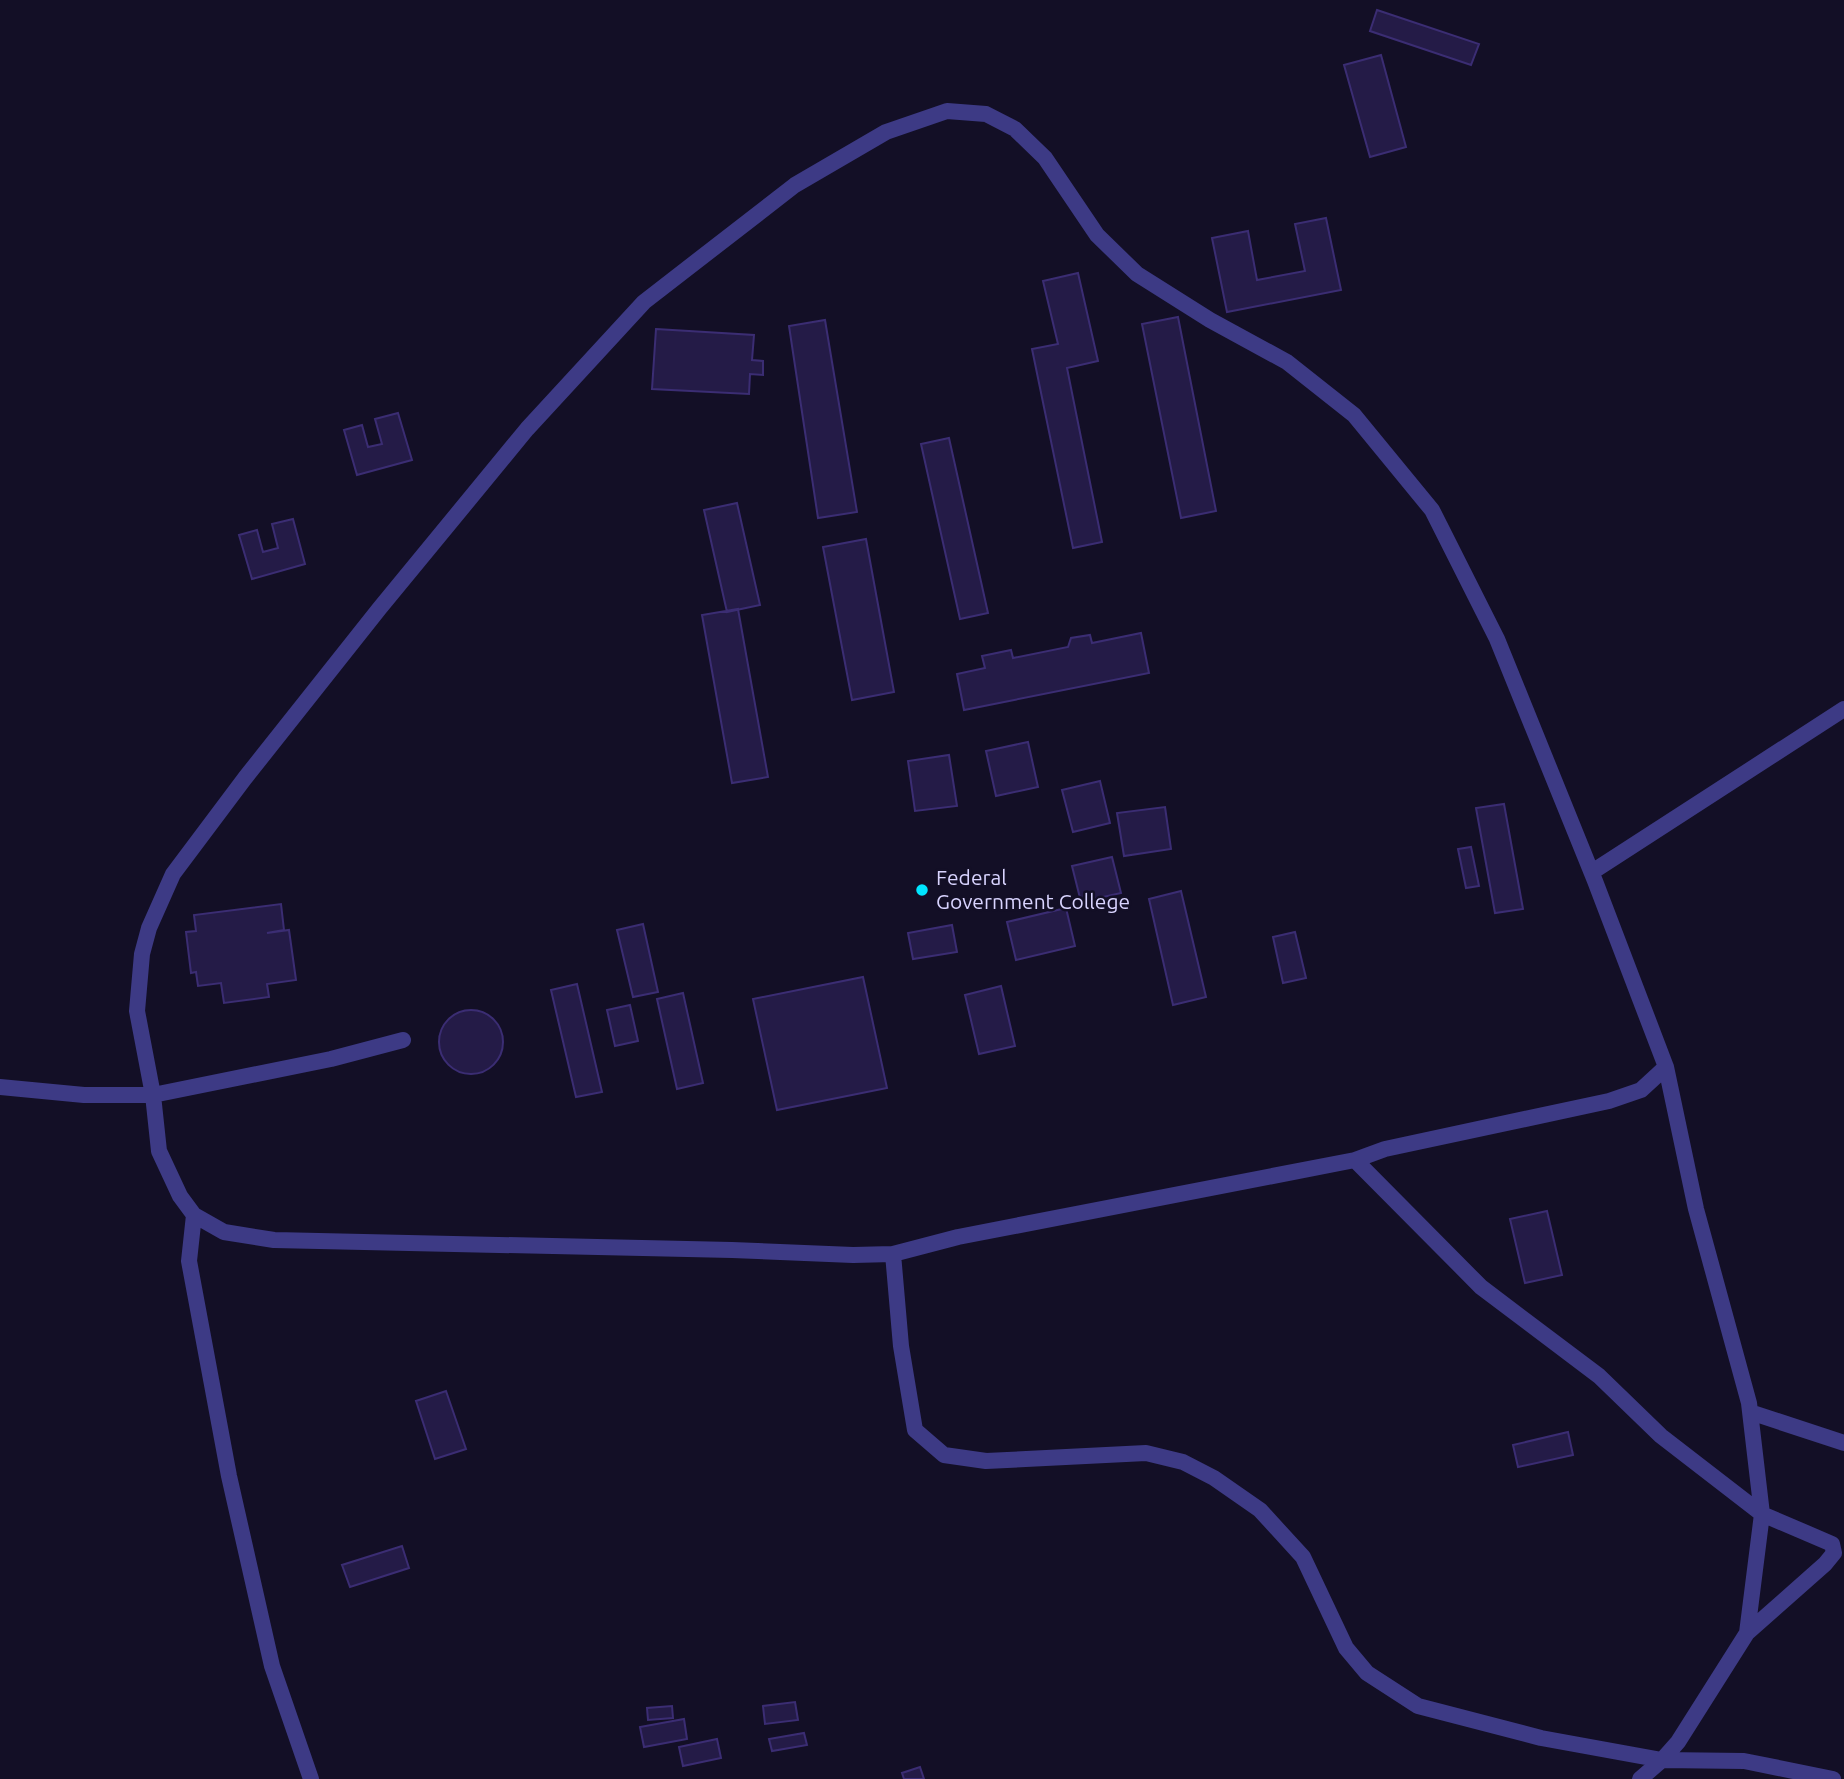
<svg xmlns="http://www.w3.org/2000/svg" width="1844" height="1779" viewBox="0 0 1844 1779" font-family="Ubuntu,sans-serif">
<rect width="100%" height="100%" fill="#130f26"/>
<path fill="#241b47" stroke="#3b2d73" stroke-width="2" d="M1377,10L1479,44L1471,65L1370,31Z
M1381,55L1406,147L1370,157L1344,65Z
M1326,218L1341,290L1227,312L1212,238L1248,231L1257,280L1305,271L1295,224Z
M1078,273L1098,361L1067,368L1102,542L1073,548L1032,349L1058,344L1043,281Z
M1178,317L1216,511L1181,518L1142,324Z
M825,320L857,512L818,518L789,326Z
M656,329L754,335L752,360L763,361V375L750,374L749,394L652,389Z
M398,413L412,460L357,475L344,430L362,425L368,447L382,444L375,419Z
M949,438L988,613L960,619L921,444Z
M737,503L760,605L727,612L704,510Z
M293,519L305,564L252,579L239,535L257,530L263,552L278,548L272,524Z
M866,539L894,692L852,700L823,547Z
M738,609L768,777L732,783L702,615Z
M1141,633L1149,673L964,710L957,674L985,668L982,656L1011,650L1013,658L1068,647L1071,638L1090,635L1092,643Z
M1028,742L1038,787L996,796L986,751Z
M949,755L957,806L915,811L908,761Z
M1100,781L1110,823L1073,832L1062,790Z
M1504,804L1523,909L1495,913L1476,808Z
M1165,807L1171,849L1124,856L1117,813Z
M1471,847L1479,886L1466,888L1458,849Z
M1112,857L1121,893L1081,902L1072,866Z
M1181,891L1206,997L1173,1005L1149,899Z
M281,904L284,930L267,933L289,930L296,980L267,984L269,997L224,1003L221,983L198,986L196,972L191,973L186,932L196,931L194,915Z
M1066,908L1075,946L1016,960L1007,922Z
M643,924L658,992L633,997L617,930Z
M952,925L957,952L913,959L908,933Z
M1295,932L1306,978L1283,983L1273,937Z
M863,977L887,1088L777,1110L753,999Z
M577,984L602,1092L576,1097L551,990Z
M1001,986L1015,1046L979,1054L965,995Z
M683,993L703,1083L677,1089L657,999Z
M630,1005L638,1041L615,1046L607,1010Z
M439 1042a32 32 0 1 1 64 0a32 32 0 1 1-64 0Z
M1547,1211L1562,1275L1525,1283L1510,1219Z
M446,1391L466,1449L435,1459L416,1401Z
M1568,1432L1573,1455L1518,1467L1513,1445Z
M402,1546L409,1568L350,1587L342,1565Z
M795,1702L798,1720L765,1724L763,1706Z
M672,1706L673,1718L648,1720L647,1708Z
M684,1719L687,1739L644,1747L640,1727Z
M804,1733L807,1745L772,1751L769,1739Z
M717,1739L721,1758L683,1766L679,1747Z
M920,1767L924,1779H904L902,1773Z"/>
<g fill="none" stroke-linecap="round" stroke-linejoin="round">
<path stroke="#3d3a85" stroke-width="16" d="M1592,872L1844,709
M0,1087L84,1095H153L331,1059L403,1040
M1355,1160L1481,1287L1599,1376L1661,1436L1762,1514L1832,1544L1834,1553L1825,1564L1747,1633
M194,1215L189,1261L229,1476L272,1666L311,1779
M893,1254L901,1346L915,1430L944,1455L986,1461L1146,1453L1183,1462L1214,1478L1260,1510L1303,1557L1346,1648L1367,1673L1418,1706L1541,1738L1662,1760L1744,1761L1833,1779
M1750,1412L1844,1443
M1640,1779L1662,1760L1678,1742L1747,1633L1762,1514L1749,1403L1696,1209L1666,1067L1595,881L1497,639L1432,510L1354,415L1287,362L1210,320L1137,274L1097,235L1045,158L1015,129L986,114L947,111L886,132L795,185L644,302L527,429L379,609L245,778L173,874L149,928L142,954L137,1011L153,1095L159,1151L180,1196L194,1215L224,1232L274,1240L732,1250L853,1255L893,1254L958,1237L1355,1160L1385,1149L1609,1101L1641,1090L1666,1067"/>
</g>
<circle fill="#00e5ff" stroke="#130f26" stroke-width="2.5" cx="922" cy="890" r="7"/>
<g text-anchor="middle" stroke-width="5" stroke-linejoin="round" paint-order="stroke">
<g font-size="21" fill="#d9d4ff" stroke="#130f26" text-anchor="start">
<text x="936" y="885">Federal<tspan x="936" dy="24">Government College</tspan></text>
</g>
</g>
</svg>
